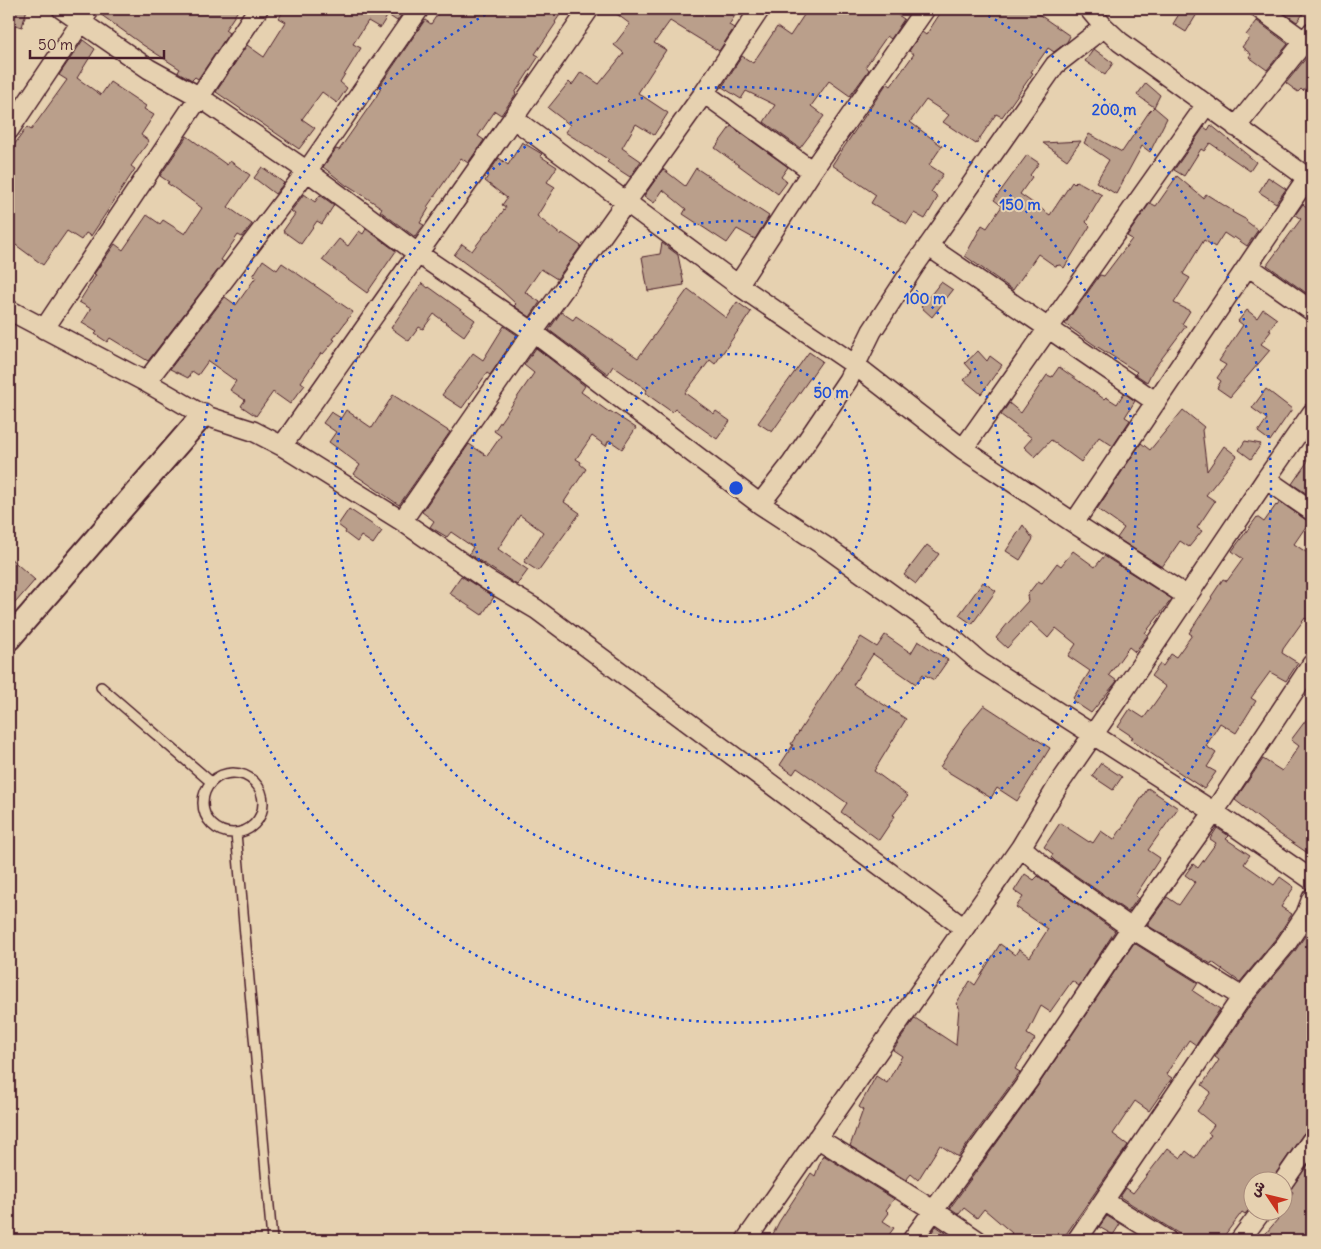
<svg xmlns="http://www.w3.org/2000/svg" width="1321" height="1249" viewBox="0 0 1321 1249" font-family="Delius,'Playpen Sans Arabic',sans-serif">
<rect width="100%" height="100%" fill="#e6d1b0"/>
<filter id="ink" filterUnits="userSpaceOnUse"><feTurbulence type="fractalNoise" baseFrequency=".02" numOctaves="2"/><feDisplacementMap in="SourceGraphic" scale="10" xChannelSelector="R" yChannelSelector="G"/><feConvolveMatrix kernelMatrix="1 2 1 2 8 2 1 2 1" color-interpolation-filters="sRGB"/></filter>
<g filter="url(#ink)">
<path fill="#ba9f8b" stroke="#4a1f2b" d="M9,9H27L22,27L15,25L9,21Z
M101,9H239L225,30L229,33L198,79L195,77L192,80L178,72L180,69L143,45L100,14Z
M285,9H406L397,21L388,15L380,28L368,21L353,44L361,48L340,82L347,88L337,103L322,92L302,119L315,128L299,149L216,92L247,45L264,57L286,22L279,18Z
M441,9H564L555,22L556,23L535,54L539,56L515,93L516,94L501,115L495,111L478,136L484,140L468,163L461,158L427,207L429,208L420,223L424,225L415,237L380,211L382,208L352,188L347,185V186L323,167L336,149L339,150L376,97L381,88L379,87L425,20L431,24Z
M610,9H739L729,25L734,28L719,51L670,21L654,43L666,50L638,93L668,113L654,135L636,124L622,148L641,161L630,177L607,162L609,160L565,132L570,125L548,108L569,82L572,85L581,72L599,84L624,53L614,45L630,24Z
M808,9H889L904,19L891,39L887,36L866,66L869,70L850,96L829,81L811,106L824,116L800,148L764,122L775,105L746,91L741,99L722,87L742,56L753,63L777,27L790,36Z
M943,9H1031L1070,36L1067,42L1054,52L1048,48L1031,72L1033,73L1002,117L996,114L976,144L943,122L949,115L926,100L910,122L942,146L929,165L943,174L931,192L938,197L925,219L914,213L907,224L871,203L876,195L832,165L887,83L891,86L914,54L909,51L922,32L926,35Z
M1182,9H1200L1186,32L1173,24Z
M1283,9H1296L1303,14L1297,22L1281,11Z
M1257,21L1288,44L1267,70L1249,57L1251,54L1242,47L1249,38L1246,35Z
M83,40L95,49L77,78L101,95L110,82L146,106L144,109L154,115L141,135L149,141L131,166L135,169L91,236L86,233L81,240L67,231L43,265L9,240V152L27,127L31,130L67,80L59,75Z
M1094,49L1113,63L1105,75L1085,61Z
M1307,57L1312,58V80L1303,91L1301,89L1298,92L1286,83Z
M1146,83L1160,95L1154,107L1137,95Z
M1154,107L1167,118L1150,152L1142,146L1116,194L1096,182L1109,160L1084,143L1089,134L1122,152L1149,112Z
M1211,125L1256,162L1250,171L1210,143L1204,151L1201,149L1184,176L1174,170L1204,127L1208,130Z
M731,126L788,167L781,177L787,182L778,194L715,148Z
M187,136L227,165L230,161L250,175L228,207L252,224L242,237L238,235L221,260L224,262L148,361L110,338L107,342L95,334L97,332L82,323L91,309L79,302L96,275L94,274L115,244L123,250L147,215L160,224L163,220L185,234L202,208L167,183L169,182L160,176Z
M1081,141L1067,160L1043,143Z
M522,142L542,154L540,156L557,167L547,182L555,187L537,216L561,235L562,233L581,246L557,279L541,269L525,292L540,302L530,317L514,306L516,304L500,289L454,255L462,244L472,251L488,230L489,231L506,207L502,205L507,198L485,181L488,176L487,175L499,158L508,165Z
M1027,155L1039,163L1030,175L1032,177L1020,194L1050,215L1072,182L1074,184L1077,181L1102,195L1086,222L1090,226L1064,268L1060,265L1055,266L1038,254L1013,290L965,256L982,225L987,228L1002,206L994,200Z
M262,167L284,183L275,194L254,178Z
M696,168L769,216L755,239L737,229L727,243L683,214L686,209L663,190L654,203L644,196L663,169L685,186Z
M1177,176L1203,198L1206,194L1233,211L1232,212L1247,220L1246,221L1258,230L1247,246L1234,237L1233,239L1224,233L1215,247L1204,240L1183,274L1190,278L1174,303L1190,311L1182,324L1186,326L1153,370L1147,382L1135,374L1137,372L1093,344L1065,324L1100,275L1104,276L1132,239L1127,236L1150,203L1156,206Z
M1268,177L1286,189L1276,203L1259,192Z
M304,194L315,202L320,195L334,205L322,224L317,221L301,244L283,231L295,214L291,211Z
M1303,204L1309,209L1312,204V297L1267,265L1301,219L1295,215Z
M366,229L396,251L367,293L322,260L339,239L348,246L359,231L363,234Z
M662,243L678,255L684,285L648,291L642,257L660,254Z
M263,260L277,270L282,263L353,312L333,339L335,340L323,354L321,353L301,382L305,385L290,404L273,392L256,416L241,406L245,400L230,390L236,381L208,361L198,375L192,371L188,378L170,369L225,297L236,305L256,277L253,276Z
M941,282L953,290L932,317L921,307Z
M422,283L428,288L429,287L475,320L464,336L434,314L423,329L419,327L409,341L391,328Z
M688,289L726,318L737,302L751,312L715,364L710,360L685,393L714,414L716,411L730,421L717,439L675,409L672,412L645,393L647,390L613,366L608,374L549,330L561,312L573,320L576,316L638,358Z
M1263,309L1277,319L1269,330L1271,331L1261,344L1270,350L1230,397L1217,388L1221,381L1217,378L1226,365L1219,361L1243,325L1238,321L1247,310L1257,318Z
M504,326L517,335L490,375L487,373L462,408L442,395L473,353L483,360Z
M536,348L585,386L581,392L609,412L610,411L636,428L622,449L609,440L606,446L592,436L576,459L581,462L580,464L586,469L564,502L580,513L538,571L524,562L543,532L520,515L498,549L528,570L517,585L469,554L473,547L451,532L447,537L430,527L434,521L422,512L469,444L487,456L501,436L494,431L534,373L524,365Z
M978,351L987,361L990,356L1002,365L981,394L964,380L972,371L965,363Z
M809,352L822,361L772,432L758,423Z
M1059,367L1104,399L1106,397L1117,404L1124,393L1135,401L1125,417L1130,420L1113,446L1099,437L1081,462L1051,440L1035,457L1024,447L1032,438L1001,415L1009,403L1021,413L1047,375L1052,377Z
M1266,389L1292,409L1270,441L1258,432L1267,419L1252,408Z
M393,395L450,432L399,505L354,474L360,465L329,442L336,432L323,423L331,412L341,418L346,410L372,428Z
M1183,410L1204,427L1202,430L1207,471L1224,446L1237,456L1206,495L1215,501L1197,528L1202,531L1189,547L1180,541L1162,567L1117,538L1124,528L1097,509L1141,443L1150,450Z
M1245,441L1261,444L1251,459L1239,450Z
M1312,455V497L1292,484Z
M1280,502L1309,522L1294,544L1312,556V623L1305,618L1283,649L1282,653L1298,663L1286,681L1270,672L1251,698L1256,701L1236,733L1220,723L1206,746L1216,753L1207,767L1216,772L1204,789L1131,740L1133,737L1118,727L1130,709L1144,718L1166,687L1151,676L1160,664L1163,666L1171,654L1176,657L1192,635L1189,633L1212,598L1211,597L1223,579L1227,581L1243,559L1232,551L1257,517L1264,522L1276,505L1277,506Z
M349,509L382,531L373,544L361,536L357,542L345,533L346,531L338,525Z
M1023,525L1033,539L1020,560L1006,551Z
M927,545L939,554L916,584L904,575Z
M1073,551L1095,567L1104,556L1172,599L1145,633L1148,635L1135,652L1129,647L1109,675L1117,681L1091,713L1073,701L1074,699L1073,698L1090,671L1068,656L1076,644L1056,628L1048,638L1031,622L1007,648L996,638L1008,623L1028,601L1027,595L1038,581L1042,583L1057,563L1061,566Z
M9,557L35,580L9,610Z
M461,576L494,597L482,615L449,593Z
M983,582L996,591L972,624L959,615Z
M885,635L911,653L918,641L948,660L934,680L923,674L916,684L873,654L853,685L906,719L874,771L908,796L893,815L895,816L879,840L841,812L847,803L797,768L793,774L780,765L793,745L791,744L861,637L877,647Z
M984,705L1050,748L1017,801L997,788L991,798L940,767L965,728Z
M1312,712V856L1278,833L1235,800L1263,759L1282,771L1299,746L1291,740Z
M1101,763L1122,777L1113,790L1092,776Z
M1148,788L1178,808L1148,850L1160,858L1135,896L1138,898L1128,912L1055,861L1051,857L1053,854L1044,847L1060,823L1089,842L1090,841L1093,843L1101,831L1114,840Z
M1217,828L1229,836L1226,839L1250,855L1244,864L1274,885L1280,877L1294,887L1281,907L1292,914L1277,937L1240,982L1212,962L1211,964L1147,925L1167,897L1179,905L1195,882L1185,875L1193,864L1198,868L1216,843L1210,839Z
M1025,874L1034,880L1038,876L1115,931L1079,986L1072,981L1050,1012L1041,1006L1027,1034L1035,1039L1015,1069L1020,1072L958,1157L940,1145L918,1180L911,1174L906,1180L850,1146L863,1110L859,1107L876,1076L887,1083L902,1056L893,1050L915,1018L956,1045L959,1007L956,1004L970,981L975,985L1000,944L1015,955L1019,949L1030,957L1048,929L1016,907L1023,897L1014,891Z
M1311,927L1312,928V1129L1307,1130L1303,1134L1274,1176L1272,1182H1254V1204L1245,1214L1242,1212L1221,1240H1189L1120,1197L1126,1188L1133,1193L1168,1148L1181,1158L1186,1151L1195,1158L1211,1135L1208,1133L1214,1125L1197,1111L1211,1092L1202,1085L1219,1060L1215,1057L1251,1004L1295,951Z
M1134,943L1198,983L1193,991L1220,1009L1196,1045L1189,1040L1166,1074L1172,1078L1149,1111L1135,1101L1113,1134L1128,1145L1062,1240H1006L1012,1233L984,1209L977,1218L964,1208L959,1214L950,1208L1037,1087Z
M823,1155L894,1199L886,1210L889,1213L883,1221L894,1228L885,1240H770L779,1222L811,1173L815,1176Z
M1312,1159V1240H1260L1284,1212L1287,1205L1285,1204L1293,1192L1290,1190Z
M1107,1216L1120,1224L1113,1235L1099,1227Z
M936,1226L946,1233L941,1240H937L930,1235Z"/>
<g fill="none" stroke-linecap="round" stroke-linejoin="round">
<defs>
<path id="service" d="M101,687L211,782
M203 803a30 30 0 1 1 60 0a30 30 0 1 1-60 0Z
M236,833L272,1240"/>
<path id="minor" d="M62,9L149,69L198,96L307,171L417,253L533,332L760,504
M1089,9L1104,27L1120,42L1312,181
M1260,9L1312,47
M1104,27L1055,65L915,265L872,331L848,380L792,463L760,504L826,547L952,638L981,663L1214,812L1312,880
M704,93L812,171
M514,119L738,285L855,365L963,449L1074,523L1187,596
M1236,127L1312,32
M9,130L90,9
M928,246L1156,402
M1248,266L1312,311
M738,285L812,171L925,9
M9,310L146,382L203,415L253,431L282,446L402,521L487,580L536,609L964,928
M44,329L258,9
M146,382L307,171L419,9
M1312,413L1266,479L1312,511
M282,446C384,300 488,156 589,9
M963,449L1206,105
M402,521L533,332L704,93L760,9
M1074,523L1307,178
M1242,997L1131,928L1048,870L1021,847L1059,784L1135,674L1266,479
M817,1138L933,1210L977,1240
M1283,1182L1312,1140
M1104,1201L1167,1240
M746,1240L1021,847
M912,1240L1028,1081L1131,928L1214,812L1312,664
M1077,1240L1242,997L1286,944L1306,914L1312,898
M1240,1240L1261,1212"/>
<path id="tertiary" d="M9,639L203,415"/>
</defs>
<use href="#service" stroke="#4a1f2b" stroke-width="12"/>
<use href="#minor" stroke="#4a1f2b" stroke-width="22"/>
<use href="#tertiary" stroke="#4a1f2b" stroke-width="26"/>
<use href="#service" stroke="#e6d1b0" stroke-width="9"/>
<use href="#minor" stroke="#e6d1b0" stroke-width="19"/>
<use href="#tertiary" stroke="#e6d1b0" stroke-width="22"/>
</g>
</g>
<g fill="none" stroke="#1d4ed8" stroke-width="2.5" stroke-dasharray="2.5 5">
<circle cx="736" cy="488" r="134"/>
<circle cx="736" cy="488" r="267"/>
<circle cx="736" cy="488" r="401"/>
<path d="M975 9A535 535 0 1 1 497 9"/>
</g>
<circle cx="736" cy="488" r="8" fill="#1d4ed8" stroke="#e6d1b0" stroke-width="2.5"/>
<g font-size="15" text-anchor="middle" font-weight="bold" fill="#1d4ed8" stroke="#e6d1b0" stroke-width="4" stroke-linejoin="round" paint-order="stroke">
<text x="1114" y="115">200 m</text>
<text x="1020" y="210">150 m</text>
<text x="925" y="304">100 m</text>
<text x="831" y="398">50 m</text>
</g>
<rect width="1321" height="1249" fill="none" stroke="#e6d1b0" stroke-width="30"/>
<rect x="15" y="15" width="1291" height="1219" fill="none" stroke="#4a1f2b" stroke-width="2" filter="url(#ink)"/>
<g transform="translate(1268 1196) rotate(305)"><circle r="24" fill="#e6d1b0" stroke="#a88a7b"/>
<path d="M0-4L9 19L0 12L-9 19Z" fill="#c8321e"/>
<text y="-8" font-size="14" font-weight="bold" text-anchor="middle" fill="#4a1f2b">ش</text>
</g>
<path d="M30 50v8h134v-8" fill="none" stroke="#4a1f2b" stroke-width="2.5"/>
<text x="38" y="50" font-size="15" fill="#4a1f2b" stroke="#e6d1b0" stroke-width="4" paint-order="stroke">50 m</text>
</svg>
